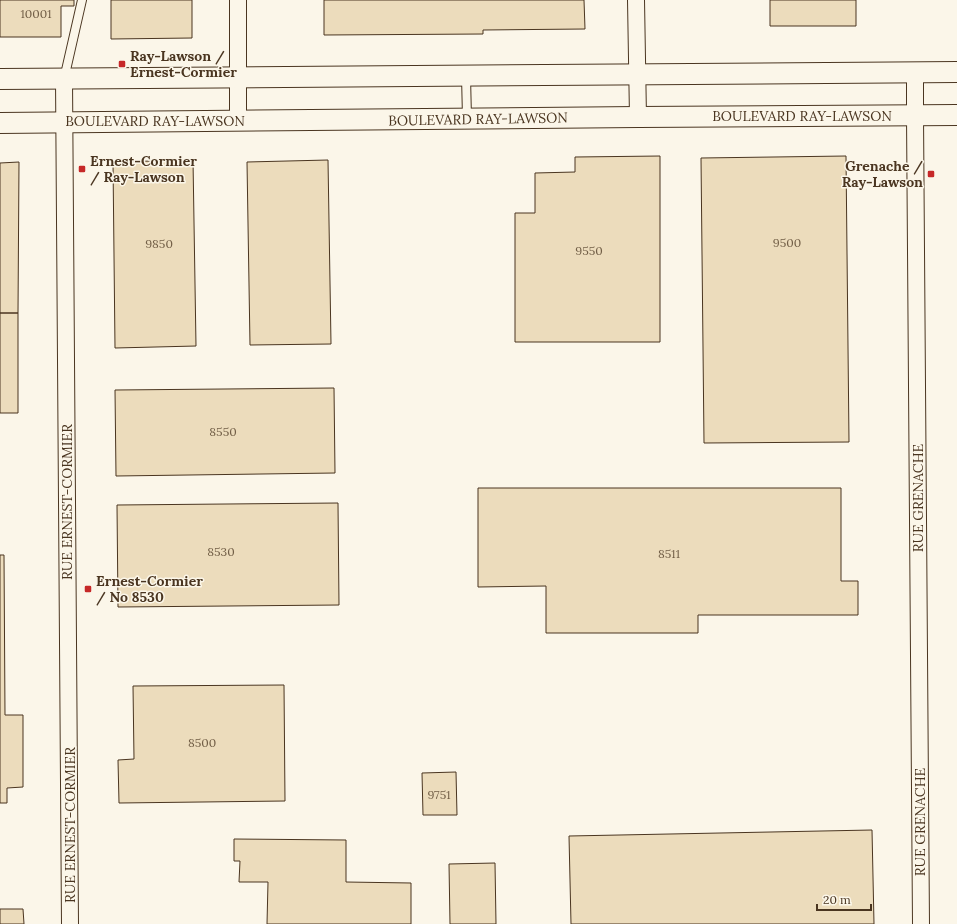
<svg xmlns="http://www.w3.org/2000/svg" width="957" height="924" viewBox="0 0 957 924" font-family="Lora,serif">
<rect width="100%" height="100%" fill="#fbf6e9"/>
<path fill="#ecdcbc" stroke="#4a3520" d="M0,0H74V6H61V37H0Z
M111,0H192V38L111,39Z
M324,0H584L585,29L483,30V34L324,35Z
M770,0H856V26H770Z
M660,156V342H515V213H535V173L575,172V157Z
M846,156L849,442L704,443L701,158Z
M193,160L196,346L115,348L113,162Z
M328,160L331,344L250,345L247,162Z
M19,162L18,313H0V163Z
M0,313H18V413H0Z
M334,388L335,473L116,476L115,390Z
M478,488H841V581H858V615H698V633H546V586L478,587Z
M338,503L339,605L118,607L117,505Z
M0,555H4L5,715H23V787L7,788V803H0Z
M284,685L285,801L119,803L118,760L134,759L133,686Z
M456,772L457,815H423L422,773Z
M872,830L874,924H571L569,836Z
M234,839L346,840V882L411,883V924H267L268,882H239L240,861H234Z
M495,863L496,924H450L449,864Z
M0,909H23L24,924H0Z"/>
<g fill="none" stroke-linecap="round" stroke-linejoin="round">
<defs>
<path id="service" d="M466,76L467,118
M64,79L82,0"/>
<path id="minor" d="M238,0V121
M636,0L638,117
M915,72V116L921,924
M64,79L70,924"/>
<path id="tertiary" d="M0,79L957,72
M0,123L638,117L957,115"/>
</defs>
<use href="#service" stroke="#4a3520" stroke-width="10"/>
<use href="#minor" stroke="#4a3520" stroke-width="18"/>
<use href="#tertiary" stroke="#4a3520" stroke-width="22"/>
<use href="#service" stroke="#fbf6e9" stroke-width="8"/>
<use href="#minor" stroke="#fbf6e9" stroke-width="16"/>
<use href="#tertiary" stroke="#fbf6e9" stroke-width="20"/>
</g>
<g fill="#c62828" stroke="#fbf6e9" stroke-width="1.5">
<rect x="118" y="60" width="8" height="8" rx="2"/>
<rect x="78" y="165" width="8" height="8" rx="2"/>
<rect x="927" y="170" width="8" height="8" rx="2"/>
<rect x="84" y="585" width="8" height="8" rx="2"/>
</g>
<g text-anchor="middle" stroke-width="3" stroke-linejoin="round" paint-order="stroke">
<g font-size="12" fill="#725f47">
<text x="36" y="18">10001</text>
<text x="787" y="247">9500</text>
<text x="159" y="248">9850</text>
<text x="589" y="255">9550</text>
<text x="223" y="436">8550</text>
<text x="221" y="556">8530</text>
<text x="669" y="558">8511</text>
<text x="202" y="747">8500</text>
<text x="439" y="799">9751</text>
</g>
<g font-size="14" font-weight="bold" fill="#4a3520" stroke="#fbf6e9" text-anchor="start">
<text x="130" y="61">Ray-Lawson /<tspan x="130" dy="16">Ernest-Cormier</tspan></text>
<text x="90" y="166">Ernest-Cormier<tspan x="90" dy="16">/ Ray-Lawson</tspan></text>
<text x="923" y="171" text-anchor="end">Grenache /<tspan x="923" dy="16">Ray-Lawson</tspan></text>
<text x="96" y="586">Ernest-Cormier<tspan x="96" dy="16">/ No 8530</tspan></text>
</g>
<g font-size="14" fill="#4a3520" stroke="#fbf6e9">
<text x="802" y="121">BOULEVARD RAY-LAWSON</text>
<text transform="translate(478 119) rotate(-1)" y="5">BOULEVARD RAY-LAWSON</text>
<text x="155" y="126">BOULEVARD RAY-LAWSON</text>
<text transform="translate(918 498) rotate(-90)" y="5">RUE GRENACHE</text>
<text transform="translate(67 502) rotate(-90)" y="5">RUE ERNEST-CORMIER</text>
<text transform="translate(920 822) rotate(-90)" y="5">RUE GRENACHE</text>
<text transform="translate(70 825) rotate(-90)" y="5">RUE ERNEST-CORMIER</text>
</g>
</g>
<path d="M817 904v6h54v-6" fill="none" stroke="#4a3520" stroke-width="2"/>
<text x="823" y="904" font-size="12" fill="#4a3520" stroke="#fbf6e9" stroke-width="3" paint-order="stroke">20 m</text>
</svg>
